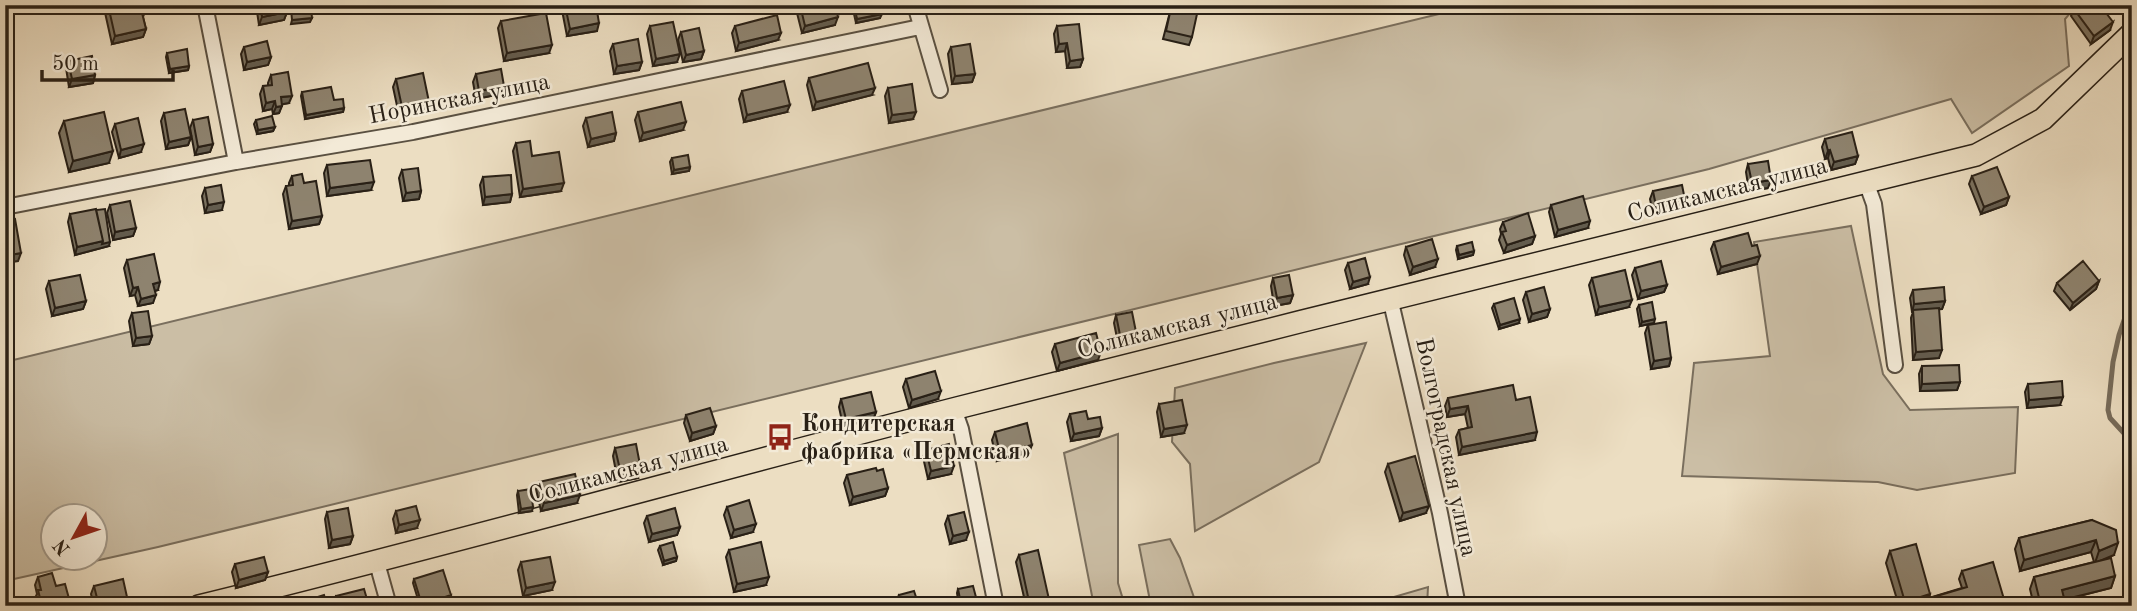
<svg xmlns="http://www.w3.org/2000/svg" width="2137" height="611" viewBox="0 0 2137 611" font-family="'Old Standard TT',serif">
<rect width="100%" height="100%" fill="#ecdec2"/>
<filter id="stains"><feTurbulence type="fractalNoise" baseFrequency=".00286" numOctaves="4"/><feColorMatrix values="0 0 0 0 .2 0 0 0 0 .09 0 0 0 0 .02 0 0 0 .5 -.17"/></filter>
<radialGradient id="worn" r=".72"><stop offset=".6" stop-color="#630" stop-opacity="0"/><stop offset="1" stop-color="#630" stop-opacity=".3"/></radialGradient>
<path fill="#cbbea5" stroke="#7a6f5e" stroke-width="2" fill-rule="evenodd" d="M1476,5H2077L2065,19L2069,66L1972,133L1951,99L1709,169L158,547L5,581V362ZM52,516H94V558H52Z
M1851,226L1883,374L1910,410L2018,407L2015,473L1917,490L1878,482L1682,476L1694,363L1770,356L1754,242Z
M1366,343L1319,462L1195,531L1190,464L1172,442L1175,388L1274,363Z
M1118,434V583L1125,606H1094L1064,453Z
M1170,539L1180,558L1197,606H1151L1139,545Z
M1428,587L1427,606H1363Z"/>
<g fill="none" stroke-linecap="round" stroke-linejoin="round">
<path stroke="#766b5a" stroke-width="5" d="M2132,297L2119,335L2113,362L2108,410L2110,418L2132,442"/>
<defs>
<path id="minor" d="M205,5L236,162
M915,5L940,90
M1866,182L1874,204L1895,365
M5,207L236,162L413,132L920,27
M1390,298L1440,513L1458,606
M954,409L961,429L996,606
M377,563L389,606"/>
<path id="primary" d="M199,606C453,544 704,473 957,408C1296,321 1637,240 1976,155L2043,119L2132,33"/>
</defs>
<use href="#minor" stroke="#5a5041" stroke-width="18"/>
<use href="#primary" stroke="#292016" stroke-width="24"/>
<use href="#minor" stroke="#f3ead7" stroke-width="14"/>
<use href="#primary" stroke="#ecdec2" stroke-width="21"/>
</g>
<path fill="#7a715f" stroke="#292016" stroke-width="2" d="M105,5H144L145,12L143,17L146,29L143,37L112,44L104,8Z
M256,5H285L287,12L284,20L259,25Z
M561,5H596L597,31L567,36Z
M797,5H835V25L802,33L796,9Z
M852,5H880V18L856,23Z
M2116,5H2132V18L2131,19Z
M1171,8L1192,37L1189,45L1163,39Z
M2074,9L2110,30L2091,44L2071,16Z
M501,21L549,53L504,61L498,28Z
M650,26L677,62L653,66L647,34Z
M735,26L778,40L736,51L732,33Z
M1057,26L1083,59L1080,67L1067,68L1065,51L1056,52L1054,34Z
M681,32L704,51L701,59L683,62L678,40Z
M613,44L642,62L639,70L614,74L610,51Z
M244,47L271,57L268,65L244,70L241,54Z
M951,47L975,74L972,82L952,84L948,54Z
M167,53L189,66L188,70L169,73L166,57Z
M68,61L95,75L93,83L69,87L66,68Z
M476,74L501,94L476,99L473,82Z
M271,75L289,103L282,104L279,113L273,114L272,109L263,111L260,94L263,86H268V83Z
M809,78L872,95L813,110L807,85Z
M396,79L429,102L426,109L399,115L393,87Z
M888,88L913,119L889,123L885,96Z
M742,91L787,112L744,122L739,99Z
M302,92L344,108L343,112L305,119L301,96Z
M638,112L683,130L640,141L635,120Z
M164,113L191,137L188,145L166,149L161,121Z
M586,118L616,133L614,141L588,147L583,126Z
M193,120L213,144L210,152L195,155L190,128Z
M256,120L275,127L273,131L257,134L254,124Z
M64,121L109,163L69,172L59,133Z
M115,124L141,152L119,158L112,132Z
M1825,139L1858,156L1855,164L1831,170L1828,158L1825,159L1822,147Z
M516,143L532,156L561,191L520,197L513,151Z
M672,158L690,167L689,171L672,174L670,162Z
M1748,164L1768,188L1749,191L1746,172Z
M327,165L371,190L327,196L324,173Z
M402,170L421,191L419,199L403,201L399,178Z
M292,176L304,183L322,216L319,224L289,229L283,194L286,186H289V183Z
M1972,176L2009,197L2006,205L1981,214L1969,184Z
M483,177L512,194L510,202L483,205L480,185Z
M205,188L222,210L205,213L202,196Z
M1653,191L1685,200L1682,207L1653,214L1650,199Z
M110,205L136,228L133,236L113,240L107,213Z
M1551,205L1588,228L1555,237L1549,212Z
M70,214L109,246L75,255L68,222Z
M1503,222L1535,236L1532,244L1504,253L1499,240L1501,234L1500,229Z
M1714,242L1752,246L1757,264L1718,274L1711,249Z
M1457,246L1474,251L1473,255L1458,259L1456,250Z
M1406,247L1435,267L1410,275L1404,255Z
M127,260L158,290L155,291L153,303L138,306L135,295L130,296L124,268Z
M1348,263L1368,284L1350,289L1345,270Z
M1635,268L1667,285L1664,292L1638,299L1632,275Z
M1273,278L1293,295L1290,303L1274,306L1271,286Z
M1592,278L1629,307L1596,315L1589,285Z
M49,281L86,301L83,309L52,316L46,289Z
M2099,281L2096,289L2070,310L2054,291L2057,283Z
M1913,290L1945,301L1942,309H1939V358L1913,360L1911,318L1913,312H1912L1910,298Z
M1526,292L1550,309L1547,317L1529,322L1523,300Z
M1494,304L1519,323L1499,329L1492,308Z
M1639,305L1654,323L1640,326L1637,309Z
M132,313L152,336L149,344L133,346L129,321Z
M1116,315L1133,340L1118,343L1114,323Z
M1648,325L1671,358L1669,366L1651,369L1645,333Z
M1055,344L1098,360L1057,371L1052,352Z
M1922,366L1960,382L1957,390L1920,391L1919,374Z
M906,379L938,399L909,408L903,387Z
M2028,384L2060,405L2027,408L2025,392Z
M1448,398L1516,400L1535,440L1459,455L1456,437L1459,430L1468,428L1465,414L1447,417L1445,406Z
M841,399L876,412L873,420L843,426L839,407Z
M1159,404L1184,433L1161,437L1157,412Z
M1070,414L1088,419L1102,428L1099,436L1071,441L1067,422Z
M686,415L716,426L713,434L690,441L684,423Z
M995,432L1029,453L997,461L992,440Z
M615,448L638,478L618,482L613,456Z
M926,450L951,474L928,479L923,457Z
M1388,464L1426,513L1400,521L1385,472Z
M877,471L888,488L885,496L850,505L844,483L847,475Z
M539,482L577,503L541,511L536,489Z
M518,491L532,511L519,513L517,495Z
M727,507L753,532L731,538L724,515Z
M396,511L417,528L396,533L393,519Z
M327,512L353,536L350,544L329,548L325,519Z
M647,516L680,527L677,535L649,542L644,523Z
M948,516L966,540L950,544L945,524Z
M2092,520L2114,555L2100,560L2115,576L2111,588L2064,600L2066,606H2034L2030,589L2034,577L2094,562L2091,552L2020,571L2015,549L2019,538Z
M660,546L677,557L676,561L663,565L658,550Z
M729,550L766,585L734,592L726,557Z
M1890,551L1930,594L1929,598L1962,588L1959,579L1962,571L2006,606H1899L1886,563Z
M1019,555L1050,604L1049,606H1026L1016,562Z
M521,562L552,590L523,596L518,570Z
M235,564L268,572L265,580L236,588L232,572Z
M38,577L56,586L71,606H37L35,598L37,594L35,585Z
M414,579L450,599L430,606H420L413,583Z
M94,586L129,606H94L91,594Z
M958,589L975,605L959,606L957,593Z
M899,595L917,606H899L897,599Z
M336,596L369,606H333Z"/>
<path fill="#635c4e" stroke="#292016" stroke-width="2" d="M287,12L284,20L259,25L262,17Z
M882,14L880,18L856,23L857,19Z
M838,17L835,25L802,33L805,26Z
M312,18L310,22L291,24L292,20Z
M2113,22L2110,30L2091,44L2094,36Z
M599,23L597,31L567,36L570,29Z
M146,29L143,37L112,44L115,36Z
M781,33L778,40L736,51L739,43Z
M1067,43L1065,51L1056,52L1059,44Z
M552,45L549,53L504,61L507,53Z
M704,51L701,59L683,62L686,55Z
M680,54L677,62L653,66L656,59Z
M271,57L268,65L244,70L247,62Z
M1083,59L1080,67L1067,68L1070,61Z
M642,62L639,70L614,74L617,66Z
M189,66L188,70L169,73L170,69Z
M975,74L972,82L952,84L955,76Z
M95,75L93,83L69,87L72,79Z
M504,86L501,94L476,99L479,91Z
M875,88L872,95L813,110L816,102Z
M292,96L289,103L278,105L281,97Z
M275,101L272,109L263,111L266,103Z
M429,102L426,109L399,115L402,107Z
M790,105L787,112L744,122L747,115Z
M282,106L279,113L273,114L276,107Z
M344,108L343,112L305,119L306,115Z
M916,112L913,119L889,123L892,115Z
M686,122L683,130L640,141L643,133Z
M275,127L273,131L257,134L258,130Z
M616,133L614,141L588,147L591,139Z
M191,137L188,145L166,149L169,142Z
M144,144L141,152L119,158L121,150Z
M213,144L210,152L195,155L198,147Z
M1830,150L1828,158L1825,159L1828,151Z
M113,151L109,163L69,172L73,161Z
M1858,156L1855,164L1831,170L1834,162Z
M690,167L689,171L672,174L674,170Z
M1771,180L1768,188L1749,191L1752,183Z
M374,182L371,190L327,196L330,188Z
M564,183L561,191L520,197L523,189Z
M421,191L419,199L403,201L406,193Z
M512,194L510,202L483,205L485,197Z
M2009,197L2006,205L1981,214L1984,207Z
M1685,200L1682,207L1653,214L1656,206Z
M224,202L222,210L205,213L208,205Z
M322,216L319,224L289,229L292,221Z
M1590,221L1588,228L1555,237L1558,230Z
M136,228L133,236L113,240L115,232Z
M1535,236L1532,244L1504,253L1507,245Z
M103,241L110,242L109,246L75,255L77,247Z
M1474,251L1473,255L1458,259L1459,255Z
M21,253L18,261L5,263V256Z
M1760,256L1757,264L1718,274L1721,267Z
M1438,259L1435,267L1410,275L1413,267Z
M1370,277L1368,284L1350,289L1353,282Z
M2099,281L2096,289L2070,310L2073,303Z
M160,282L158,290L150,292L153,284Z
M1667,285L1664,292L1638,299L1641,291Z
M138,287L135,295L130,296L133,288Z
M156,295L153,303L138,306L141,299Z
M1293,295L1290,303L1274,306L1277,298Z
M1632,300L1629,307L1596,315L1599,307Z
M86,301L83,309L52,316L55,308Z
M1945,301L1942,309L1914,312L1913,310L1912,312L1914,304Z
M1550,309L1547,317L1529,322L1532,314Z
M1520,319L1519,323L1499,329L1500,325Z
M1655,319L1654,323L1640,326L1642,322Z
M1136,332L1133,340L1118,343L1120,335Z
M152,336L149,344L133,346L136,338Z
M1942,350L1939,358L1913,360L1916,352Z
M1101,352L1098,360L1057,371L1060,363Z
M1671,358L1669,366L1651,369L1654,361Z
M1960,382L1957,390L1920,391L1922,384Z
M941,391L938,399L909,408L912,400Z
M2063,397L2060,405L2027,408L2029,400Z
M1468,406L1465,414L1447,417L1450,409Z
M876,412L873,420L843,426L846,419Z
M1187,425L1184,433L1161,437L1164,429Z
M716,426L713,434L690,441L692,433Z
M1102,428L1099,436L1071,441L1074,434Z
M1537,432L1535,440L1459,455L1462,447Z
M1032,445L1029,453L997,461L1000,453Z
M954,466L951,474L928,479L931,471Z
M641,470L638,478L618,482L621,474Z
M888,488L885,496L850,505L853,497Z
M580,495L577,503L541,511L544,503Z
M1429,506L1426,513L1400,521L1403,513Z
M533,507L532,511L519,513L521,509Z
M420,520L417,528L396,533L399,525Z
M756,524L753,532L731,538L734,530Z
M680,527L677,535L649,542L652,534Z
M969,532L966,540L950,544L953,536Z
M353,536L350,544L329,548L332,540Z
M2096,540L2091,552L2020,571L2024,560Z
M2118,543L2114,555L2095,563L2099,551Z
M677,557L676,561L663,565L664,561Z
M268,572L265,580L236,588L239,580Z
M2115,576L2111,588L2058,601L2062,590Z
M769,577L766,585L734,592L737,584Z
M555,582L552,590L523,596L526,588Z
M1930,594L1926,606H1904L1905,602Z
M451,595L450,599L430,606H422V605Z
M977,601L975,605L960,606L961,604Z"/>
<path fill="#8e836f" stroke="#292016" stroke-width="2" d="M108,5H144L145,12L142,13L146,29L115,36Z
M260,5H285L287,12L262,17Z
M565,5H596L599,23L570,29Z
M800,5H835L838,17L805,26Z
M854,5H880L882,14L857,19Z
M2078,5H2100L2113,22L2094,36L2074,9Z
M311,7L312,18L292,20L291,9Z
M1171,8L1197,14L1192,37L1166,31Z
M546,13L552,45L507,53L501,21Z
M777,15L781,33L739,43L735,26Z
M673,22L680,54L656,59L650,26Z
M1079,24L1083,59L1070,61L1067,43L1059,44L1057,26Z
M699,28L704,51L686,55L681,32Z
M638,39L642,62L617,66L613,44Z
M267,41L271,57L247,62L244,47Z
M970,44L975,74L955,76L951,47Z
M187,49L189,66L170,69L167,53Z
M92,56L95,75L72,79L68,61Z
M868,63L875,88L816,102L809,78Z
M501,69L504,86L479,91L476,74Z
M288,72L292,96L281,97L282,106L276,107L275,101L266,103L263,86L272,85L271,75Z
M423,73L429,102L402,107L396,79Z
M784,81L790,105L747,115L742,91Z
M912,84L916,112L892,115L888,88Z
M331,87L334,100L343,99L344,108L306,115L302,92Z
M681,102L686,122L643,133L638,112Z
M185,109L191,137L169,142L164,113Z
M104,112L113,151L73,161L64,121Z
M612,112L616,133L591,139L586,118Z
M272,116L275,127L258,130L256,120Z
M208,117L213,144L198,147L193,120Z
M138,118L144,144L121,150L115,124Z
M1852,132L1858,156L1834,162L1830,150L1828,151L1825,139Z
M530,141L532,156L559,152L564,183L523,189L516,143Z
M688,155L690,167L674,170L672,158Z
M370,160L374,182L330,188L327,165Z
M1768,161L1771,180L1752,183L1748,164Z
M1997,167L2009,197L1984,207L1972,176Z
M418,168L421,191L406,193L402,170Z
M302,174L304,183L316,181L322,216L292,221L286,186L293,185L292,176Z
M511,175L512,194L485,197L483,177Z
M221,185L224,202L208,205L205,188Z
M1682,185L1685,200L1656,206L1653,191Z
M1583,196L1590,221L1558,230L1551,205Z
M130,201L136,228L115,232L110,205Z
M96,209L103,241L77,247L70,214Z
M105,209L110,242L102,244L103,241L96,210Z
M1528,213L1535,236L1507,245L1502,232L1506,231L1503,222Z
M15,219L21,253L5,256V221Z
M1748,233L1752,246L1757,245L1760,256L1721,267L1714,242Z
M1432,239L1438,259L1413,267L1406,247Z
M1472,242L1474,251L1459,255L1457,246Z
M154,254L160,282L153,284L156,295L141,299L138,287L133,288L127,260Z
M1365,258L1370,277L1353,282L1348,263Z
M1661,261L1667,285L1641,291L1635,268Z
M2083,261L2099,281L2073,303L2057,283Z
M1625,270L1632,300L1599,307L1592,278Z
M80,275L86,301L55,308L49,281Z
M1289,275L1293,295L1277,298L1273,278Z
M1544,287L1550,309L1532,314L1526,292Z
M1944,287L1945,301L1914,304L1913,290Z
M1514,298L1520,319L1500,325L1494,304Z
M1652,302L1655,319L1642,322L1639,305Z
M1939,308L1942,350L1916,352L1913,310Z
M148,311L152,336L136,338L132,313Z
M1132,312L1136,332L1120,335L1116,315Z
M1666,322L1671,358L1654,361L1648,325Z
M1096,333L1101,352L1060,363L1055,344Z
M1959,365L1960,382L1922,384V366Z
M935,371L941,391L912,400L906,379Z
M2062,381L2063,397L2029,400L2028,384Z
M1513,385L1516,400L1530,397L1537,432L1462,447L1459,430L1472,427L1468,406L1450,409L1448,398Z
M871,392L876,412L846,419L841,399Z
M1182,400L1187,425L1164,429L1159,404Z
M710,408L716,426L692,433L686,415Z
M1086,411L1088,419L1100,417L1102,428L1074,434L1070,414Z
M1027,423L1032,445L1000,453L995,432Z
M636,444L641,470L621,474L615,448Z
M949,444L954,466L931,471L926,450Z
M1415,456L1429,506L1403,513L1388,464Z
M876,468L877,471L883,469L888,488L853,497L847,475Z
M575,474L580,495L544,503L539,482Z
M531,489L533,507L521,509L518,491Z
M749,500L756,524L734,530L727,507Z
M416,506L420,520L399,525L396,511Z
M348,508L353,536L332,540L327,512Z
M675,508L680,527L652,534L647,516Z
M964,512L969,532L953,536L948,516Z
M2092,520L2116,530L2118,543L2099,551L2096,540L2024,560L2019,538Z
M673,542L677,557L664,561L660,546Z
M761,542L769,577L737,584L729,550Z
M1916,544L1930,594L1905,602L1890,551Z
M1038,550L1050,604L1042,606H1030L1019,555Z
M264,557L268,572L239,580L235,564Z
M550,557L555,582L526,588L521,562Z
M2111,558L2115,576L2062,590L2066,606H2041L2034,577Z
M1993,562L2006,606H1903L1967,587L1962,571Z
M443,570L451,595L422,605L414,579Z
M52,573L56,586L65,584L71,606H42L38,590H41L38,577Z
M123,579L129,606H99L94,586Z
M973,586L977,601L961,604L958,589Z
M364,589L369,606H338L336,596Z
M914,591L918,603L908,606H902L899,595Z
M324,595L327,606H296L295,604Z"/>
<defs>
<symbol id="bus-bare" viewBox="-9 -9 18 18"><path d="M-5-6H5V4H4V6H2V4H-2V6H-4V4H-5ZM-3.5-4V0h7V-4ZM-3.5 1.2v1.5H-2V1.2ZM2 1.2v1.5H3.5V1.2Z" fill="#8f2418" stroke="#f3ead7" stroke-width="2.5" paint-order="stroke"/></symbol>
</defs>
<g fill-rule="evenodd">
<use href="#bus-bare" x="761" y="418" width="38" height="38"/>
</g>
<g text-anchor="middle" stroke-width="5" stroke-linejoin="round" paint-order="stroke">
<g font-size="24" fill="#292016" stroke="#f3ead7">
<text transform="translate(459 98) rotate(-11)" y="8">Норинская улица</text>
<text transform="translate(1727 189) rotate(-14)" y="8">Соликамская улица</text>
<text transform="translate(1177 325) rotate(-14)" y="8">Соликамская улица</text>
<text transform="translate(1447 447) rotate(78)" y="8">Волгоградская улица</text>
<text transform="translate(628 469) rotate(-15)" y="8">Соликамская улица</text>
</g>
<g font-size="24" font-weight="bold" fill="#292016" stroke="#f3ead7" text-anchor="start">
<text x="801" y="431">Кондитерская<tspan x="801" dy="28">фабрика «Пермская»</tspan></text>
</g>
</g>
<rect width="2137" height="611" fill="none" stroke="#ecdec2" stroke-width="28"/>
<rect x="7" y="7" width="2123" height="597" fill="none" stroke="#292016" stroke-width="3.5"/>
<rect x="14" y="14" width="2109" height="583" fill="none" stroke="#292016" stroke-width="2"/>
<g transform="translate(74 537) rotate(230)"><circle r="33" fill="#f3ead7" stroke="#a2998a" stroke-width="2"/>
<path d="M0-5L12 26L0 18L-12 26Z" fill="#8f2418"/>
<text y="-10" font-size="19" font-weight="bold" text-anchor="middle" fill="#292016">N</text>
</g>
<path d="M42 70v10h131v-10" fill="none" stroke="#292016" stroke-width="3.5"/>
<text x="52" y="70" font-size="21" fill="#292016" stroke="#f3ead7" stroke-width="5" paint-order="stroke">50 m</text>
<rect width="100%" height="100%" filter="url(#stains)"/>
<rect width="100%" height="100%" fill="url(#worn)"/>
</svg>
